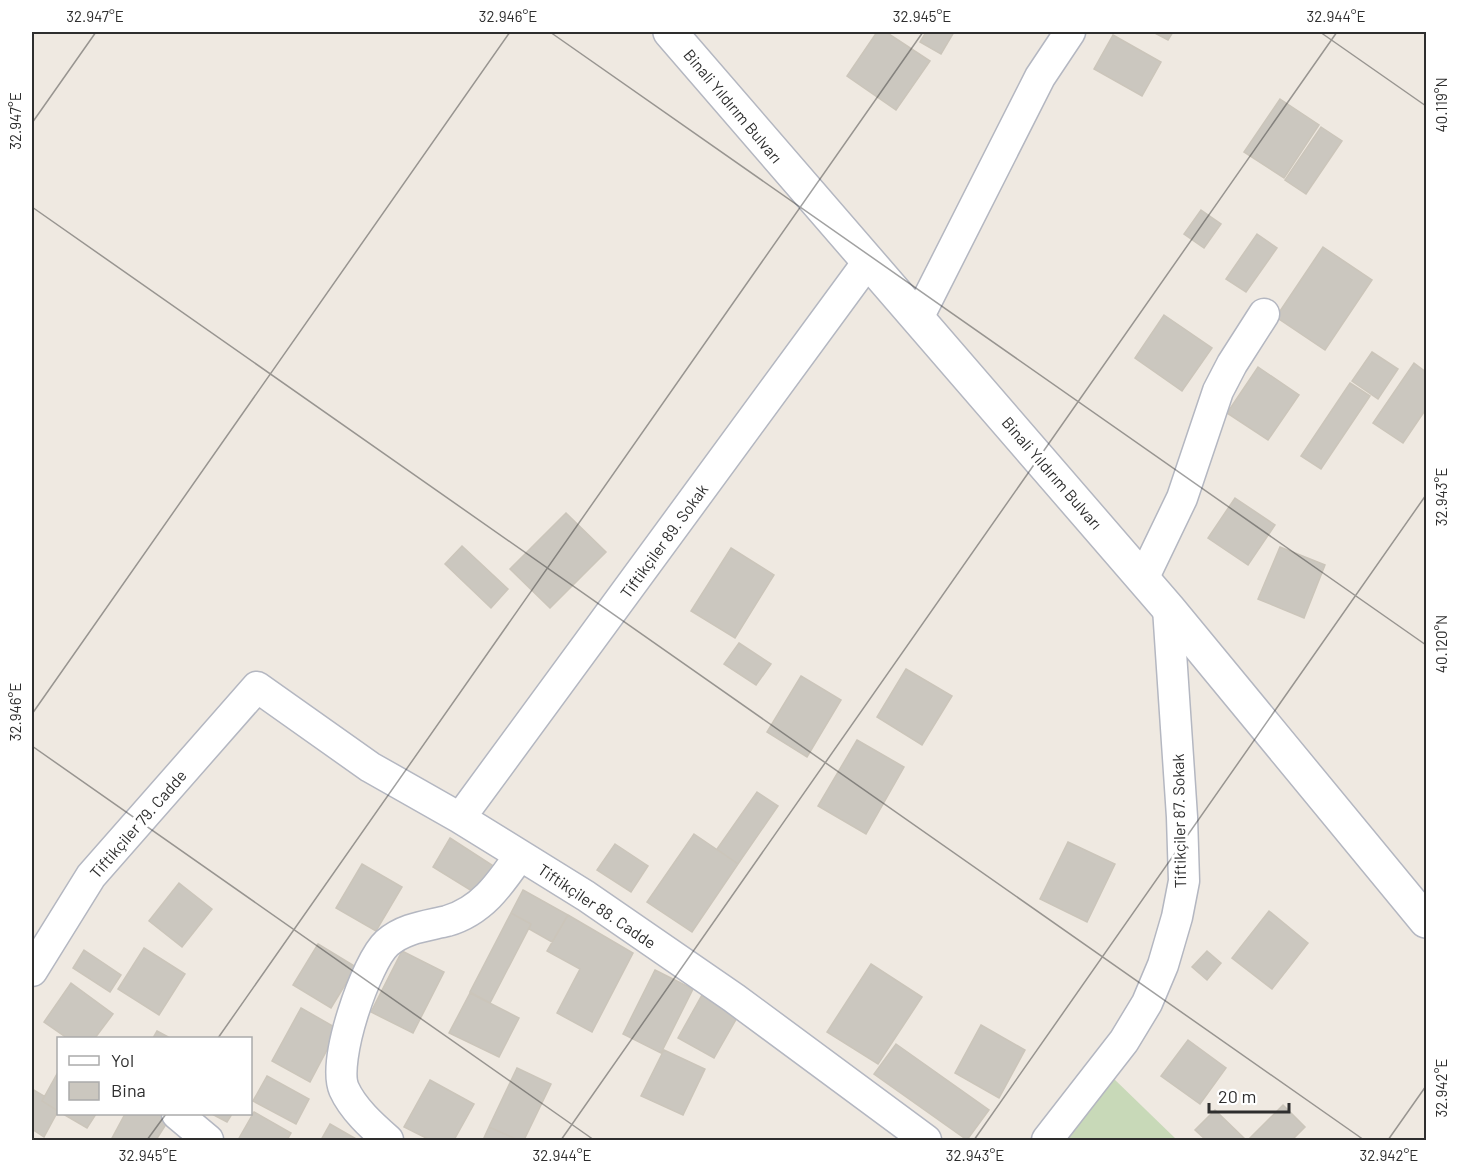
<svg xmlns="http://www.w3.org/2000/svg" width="1458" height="1172" viewBox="0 0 1458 1172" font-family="Barlow,sans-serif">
<rect width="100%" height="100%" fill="#efe9e1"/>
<path fill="#c8d9b8" d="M1112,1077L1177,1140H1062Z"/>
<path fill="#cbc7bf" stroke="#cbc5ba" stroke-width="1.5" d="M877,32H886L930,61L896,110L847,76Z
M926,32H954L941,54L920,42Z
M1153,32H1173L1168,40Z
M1113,35L1161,62L1142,96L1094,69Z
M1280,99L1319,125L1284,178L1244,152Z
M1321,127L1342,141L1306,194L1285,180Z
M1201,210L1221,224L1204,248L1184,234Z
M1257,234L1277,248L1246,292L1226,279Z
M1323,247L1372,280L1325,350L1276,317Z
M1164,315L1212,348L1182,391L1135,358Z
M1372,352L1398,369L1378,399L1352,381Z
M1414,363L1426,372V409L1403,443L1373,423Z
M1258,367L1299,395L1268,440L1227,413Z
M1350,383L1370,396L1321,469L1301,456Z
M1235,498L1275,525L1248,565L1208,538Z
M566,513L606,552L550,608L510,569Z
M462,546L508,589L491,608L445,564Z
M1280,547L1325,565L1304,618L1258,599Z
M731,548L774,575L735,638L691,611Z
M739,643L771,664L756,685L724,664Z
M906,669L952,696L922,745L877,717Z
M801,676L841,700L807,757L767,732Z
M857,740L904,767L866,834L818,806Z
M757,792L778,806L738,864L717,849Z
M694,834L738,864L692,932L647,902Z
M450,838L498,869L480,896L433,867Z
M1068,842L1115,864L1087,922L1040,899Z
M615,844L648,866L631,892L597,870Z
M362,864L402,887L376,931L336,908Z
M179,883L212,909L182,947L149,921Z
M523,890L568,915L552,942L529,929L531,924L511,913Z
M1269,911L1308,943L1272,989L1232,958Z
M511,913L531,924L490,1003L470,992Z
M568,915L633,953L592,1032L557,1013L580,969L547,951Z
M318,944L356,967L331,1008L293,985Z
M144,948L185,974L159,1015L118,989Z
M84,950L121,975L110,992L73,968Z
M402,951L444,972L413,1033L371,1012Z
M1207,951L1221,963L1207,980L1192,967Z
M871,964L922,997L878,1064L827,1032Z
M655,970L693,989L661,1053L623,1034Z
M71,983L113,1014L95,1038H67L44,1022Z
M470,993L519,1018L499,1057L449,1033Z
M702,995L738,1016L714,1058L678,1038Z
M301,1008L338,1029L310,1082L272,1061Z
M981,1025L1025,1050L999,1098L955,1073Z
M157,1031L170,1038H153Z
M1188,1040L1226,1068L1200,1104L1161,1076Z
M896,1044L989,1110L967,1140L874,1074Z
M664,1050L705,1069L683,1115L641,1096Z
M517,1068L551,1084L524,1140H518L489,1127Z
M58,1072V1111L42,1101Z
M267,1076L309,1099L296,1124L253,1101Z
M430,1080L474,1104L454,1140H430L404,1127Z
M32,1089L44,1096L42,1101L58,1111L44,1137L32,1129Z
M1283,1105L1305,1127L1292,1140H1248Z
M1215,1110L1246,1140H1206L1195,1130Z
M254,1112L291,1133L287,1140H238Z
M63,1114H96L87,1128Z
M125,1114H162L170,1118L156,1140H111Z
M212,1114H232L227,1122Z
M330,1124L358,1140H321Z
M489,1127L518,1140H483Z"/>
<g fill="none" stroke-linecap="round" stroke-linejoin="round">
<defs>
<path id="street" d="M918,318L1040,77L1070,32
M1143,579L1182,498L1218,391L1232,364L1264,314
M460,818L867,263
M32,971L91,876L257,687L370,767L460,818L586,896L734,998L926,1140
M177,1114L208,1140
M388,1140C372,1126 353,1109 344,1089C332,1061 366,962 387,943C404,928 426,926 447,921C482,911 500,884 520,855
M1047,1140L1124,1041L1147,1003L1163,965L1177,917L1184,881L1182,817L1168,608"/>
<path id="secondary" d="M670,32L1168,608L1426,921"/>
</defs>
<use href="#street" stroke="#b4b7c1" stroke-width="33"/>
<use href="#secondary" stroke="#b4b7c1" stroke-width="36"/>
<use href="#street" stroke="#fff" stroke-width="30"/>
<use href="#secondary" stroke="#fff" stroke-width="33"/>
</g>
<path fill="none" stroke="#2e2e2e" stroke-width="1.5" stroke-opacity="0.45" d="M550,32L1426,645M1320,32L1426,106M32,123L96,32M32,207L1364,1140M32,714L510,32M32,746L594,1140M218,1038L923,32M147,1140L166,1114M561,1140L1337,32M974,1140L1426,495M1388,1140L1426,1086"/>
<g text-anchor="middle" stroke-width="6" stroke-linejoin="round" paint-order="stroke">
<g font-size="16" fill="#2e2e2e" stroke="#fff">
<text transform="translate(733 106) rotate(50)" y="6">Binali Yıldırım Bulvarı</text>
<text transform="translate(1052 473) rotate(49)" y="6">Binali Yıldırım Bulvarı</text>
<text transform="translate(664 541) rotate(-54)" y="6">Tiftikçiler 89. Sokak</text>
<text transform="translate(1179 821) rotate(-91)" y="6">Tiftikçiler 87. Sokak</text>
<text transform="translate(138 824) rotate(-49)" y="6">Tiftikçiler 79. Cadde</text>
<text transform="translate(597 906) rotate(34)" y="6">Tiftikçiler 88. Cadde</text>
</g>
</g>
<rect width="1458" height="1172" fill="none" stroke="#ffffff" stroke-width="66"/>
<rect x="57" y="1037" width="195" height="78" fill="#ffffff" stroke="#ababab" stroke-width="1.5"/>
<rect x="69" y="1056" width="30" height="9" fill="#ffffff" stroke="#ababab" stroke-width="1.5"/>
<text x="111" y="1067" font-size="18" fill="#2e2e2e">Yol</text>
<rect x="69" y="1082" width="30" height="18" fill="#cbc7bf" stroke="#ababab" stroke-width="1.5"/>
<text x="111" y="1097" font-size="18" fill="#2e2e2e">Bina</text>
<path d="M1209 1103v9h80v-9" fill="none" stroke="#2e2e2e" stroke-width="3"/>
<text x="1218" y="1103" font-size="18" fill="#2e2e2e" stroke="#ffffff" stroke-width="4.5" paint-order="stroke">20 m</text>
<rect x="33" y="33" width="1392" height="1106" fill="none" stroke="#2e2e2e" stroke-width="2"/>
<g font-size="15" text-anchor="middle" fill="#2e2e2e">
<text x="95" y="22">32.947°E</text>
<text x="508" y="22">32.946°E</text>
<text x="922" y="22">32.945°E</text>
<text x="1336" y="22">32.944°E</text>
<text transform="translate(1442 105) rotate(-90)" y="5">40.119°N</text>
<text transform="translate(16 121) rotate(-90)" y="5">32.947°E</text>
<text transform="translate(1442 497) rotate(-90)" y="5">32.943°E</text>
<text transform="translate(1442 644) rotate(-90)" y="5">40.120°N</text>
<text transform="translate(16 712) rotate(-90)" y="5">32.946°E</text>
<text transform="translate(1442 1088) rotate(-90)" y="5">32.942°E</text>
<text x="148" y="1161">32.945°E</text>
<text x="562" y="1161">32.944°E</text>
<text x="975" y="1161">32.943°E</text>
<text x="1389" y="1161">32.942°E</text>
</g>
</svg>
